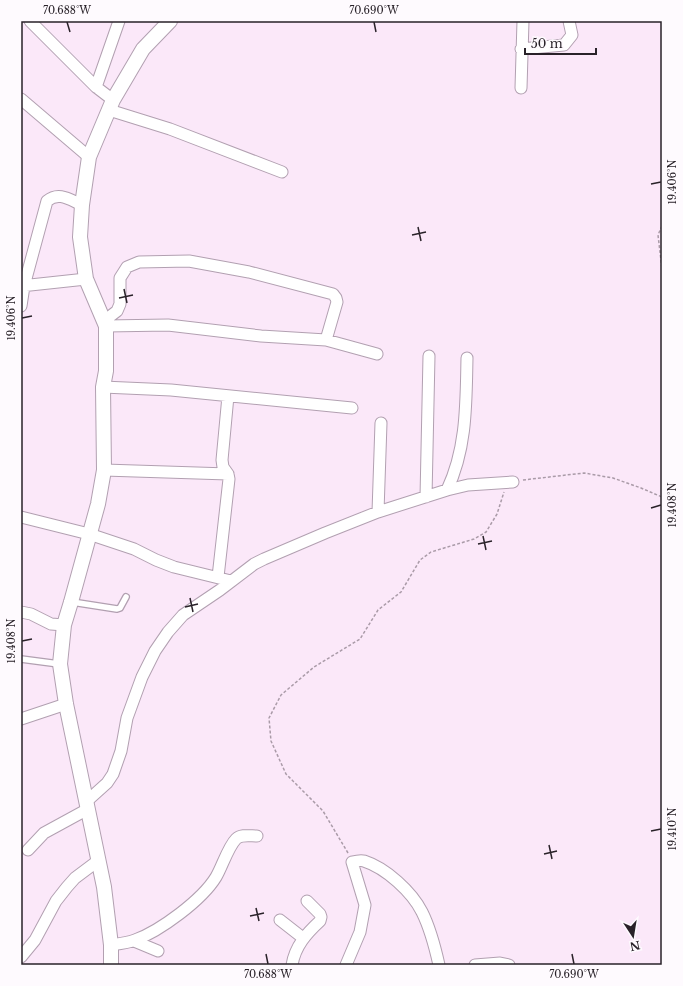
<svg xmlns="http://www.w3.org/2000/svg" width="683" height="986" viewBox="0 0 683 986" font-family="'Libre Baskerville',serif">
<rect width="100%" height="100%" fill="#fbe8f9"/>
<g fill="none" stroke-linecap="round" stroke-linejoin="round">
<defs>
<path id="service" d="M72,602L117,609L120,608L126,597
M21,659L59,664"/>
<path id="minor" d="M30,21L96,87
M521,49L564,45L572,35L569,21
M521,88L523,21
M21,99L89,157
M113,100L96,87L119,21
M109,110L170,129L282,172
M21,286L86,279
M21,306L24,286L47,201C59,191 70,200 82,205
M104,321L117,311L120,304V278L127,267L139,262L189,261L249,272L333,294L336,298L337,302L326,340
M106,326L168,325L261,336L326,340L377,354
M103,387L171,390L352,408
M104,470L228,474
M447,490C467,448 466,403 467,358
M426,497L429,356
M378,512L381,423
M21,517L89,534L134,549L156,560L174,567L231,581
M218,577L229,479L228,474L223,467L222,460L228,396
M21,612L31,614L51,624L64,625
M21,719L66,704
M87,801L107,783L113,774L121,751L127,718L142,677L155,651L168,632L183,615L220,590L254,564L264,559L325,533L378,512L447,490L468,485L513,482
M28,850L44,833L88,809
M280,920L303,938
M134,941L158,951
M111,945C118,944 127,943 135,940C160,931 202,900 216,877C222,867 228,847 236,839C241,834 250,836 257,836
M21,957L35,940L56,901L67,887L75,878L99,860
M292,965C295,946 307,933 320,921L321,917L320,914L307,901
M346,965L360,932L365,905L352,862C356,861 361,860 364,861C386,868 412,892 422,912C430,928 435,947 439,965
M475,965L500,963L509,965"/>
<path id="tertiary" d="M111,965V945L104,887L66,704L60,664L64,625L71,602L98,504L104,470L103,387L106,371V326L86,279L80,237L82,205L89,157L113,100L143,49L170,21"/>
</defs>
<use href="#service" stroke="#b2a0b1" stroke-width="8"/>
<use href="#minor" stroke="#b2a0b1" stroke-width="13"/>
<use href="#tertiary" stroke="#b2a0b1" stroke-width="16"/>
<path stroke="#aa9ba8" stroke-width="1.5" stroke-dasharray="3 2" stroke-linecap="butt" d="M662,226L658,235L662,269
M523,480L584,473L613,478L641,488L662,497
M348,853L323,811L286,774L271,741L269,718L281,695L314,667L360,639L378,610L401,592L420,560L431,552L474,539L486,532L497,514L504,492"/>
<use href="#service" stroke="#fff" stroke-width="5.5"/>
<use href="#minor" stroke="#fff" stroke-width="11"/>
<use href="#tertiary" stroke="#fff" stroke-width="14"/>
</g>
<path fill="none" stroke="#292229" stroke-width="1.5" d="M67,22L70,32M374,22L376,32M651,184L661,182M418,227L421,241M412,235L426,232M124,289L127,303M119,298L133,295M22,318L32,316M651,508L661,505M483,536L486,550M478,544L492,541M190,598L193,612M185,607L198,604M22,641L32,639M651,831L661,829M549,845L552,859M544,854L557,851M256,908L259,921M250,916L264,913M266,954L268,964M572,954L574,964"/>
<rect width="683" height="986" fill="none" stroke="#fefafe" stroke-width="44"/>
<g transform="translate(633 936) rotate(168)" stroke="#fefafe" stroke-width="3" paint-order="stroke">
<path d="M0-3L7 15L0 10L-7 15Z" fill="#292229"/>
<text y="-6" font-size="11" font-weight="bold" text-anchor="middle" fill="#292229">N</text>
</g>
<path d="M525 48v6h71v-6" fill="none" stroke="#292229" stroke-width="2"/>
<text x="531" y="48" font-size="12" fill="#292229" stroke="#fefafe" stroke-width="3" paint-order="stroke">50 m</text>
<rect x="22" y="22" width="639" height="942" fill="none" stroke="#292229" stroke-width="1.5"/>
<g font-size="10" text-anchor="middle" fill="#292229">
<text x="67" y="14">70.688°W</text>
<text x="374" y="14">70.690°W</text>
<text transform="translate(672 182) rotate(-90)" y="4">19.406°N</text>
<text transform="translate(11 318) rotate(-90)" y="4">19.406°N</text>
<text transform="translate(672 505) rotate(-90)" y="4">19.408°N</text>
<text transform="translate(11 641) rotate(-90)" y="4">19.408°N</text>
<text transform="translate(672 829) rotate(-90)" y="4">19.410°N</text>
<text x="268" y="978">70.688°W</text>
<text x="574" y="978">70.690°W</text>
</g>
</svg>
